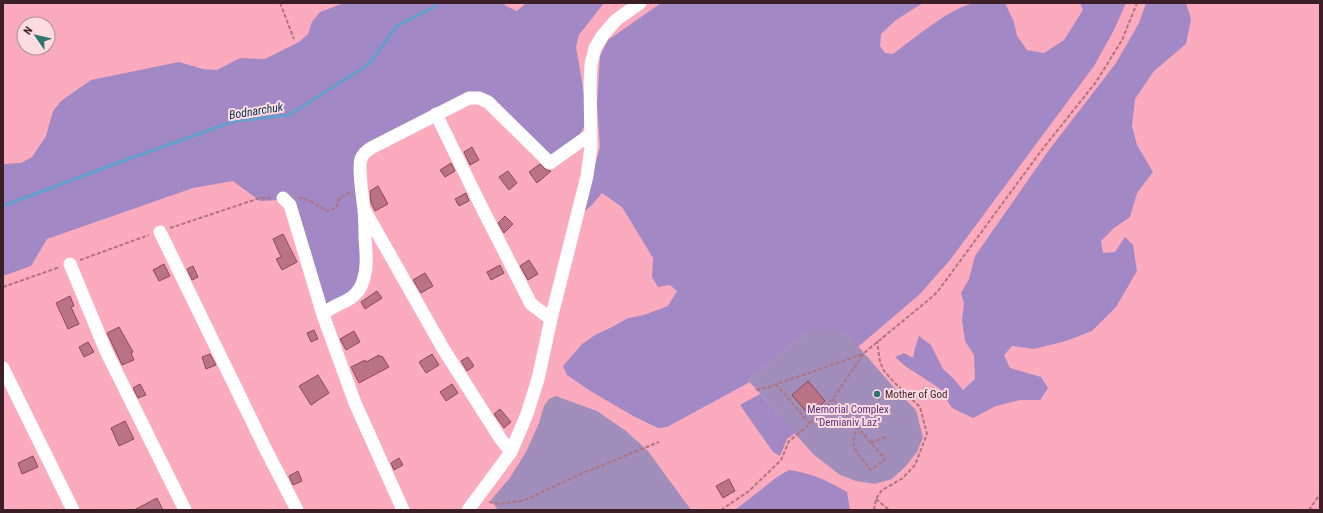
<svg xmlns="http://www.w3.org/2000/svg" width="1323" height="513" viewBox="0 0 1323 513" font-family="'Roboto Condensed',sans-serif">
<rect width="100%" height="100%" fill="#fbabbd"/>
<path fill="#a18ebb" d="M836,328L851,338L896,390L916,410L923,437L917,452L906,466L892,479L875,484L856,481L840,475L813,454L748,380L807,332Z
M556,396L597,411L626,431L648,451L691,510H498L491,500L509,479L526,452L539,423L544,406L549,399Z"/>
<path fill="#a288c4" d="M344,3H503L506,6L517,11L526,3H604L579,35L576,47L587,110L586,123L580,134L547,158L474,95L365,148L364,266L360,283L347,298L318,313L287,205L279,200L260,201L233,181L193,188L47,239L31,266L3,276V164L21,163L32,157L46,136L53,111L61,101L91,80L179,62L203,69L217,70L240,58L265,59L299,42L308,34L312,22L320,12Z
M661,3H923L896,20L881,34L880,46L885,53L893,54C912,40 949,9 971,4C981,1 994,3 1005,3L1014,22L1017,36L1027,50L1044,53L1064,40L1083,10L1080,3H1126L1114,30L1094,66L950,260L920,294L858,347L851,338L836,329L807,332L748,380L750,382L667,427L658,428L635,417L592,392L567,375L563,366L582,344L595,335L612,327L628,318L644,315L668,306L677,291L670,285L658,287L652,277L653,258L622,207L602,193L592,205L585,211L583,207L600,147L597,105L600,56L608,40Z
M1146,3H1186L1191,19L1186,44L1154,71L1135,99L1132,126L1137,145L1153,172L1137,193L1130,217L1114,228L1101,241L1103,253L1115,252L1125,237L1133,245L1137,271L1116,307L1092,331L1066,341L1034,349L1012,346L1004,355L1010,368L1041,377L1048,388L1040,400H1020L996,406L973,418L952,408L939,388L905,366L895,357L904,353L913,358L915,348L919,336L931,345L943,369L954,379L963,390L975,379L974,355L965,341L962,320L964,303L961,293L969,279L975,256L1049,150L1116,63L1139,23Z
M760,394L795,433L787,439L780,456L773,452L740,405Z
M789,470C814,474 826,480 847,492L850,510H735L777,477Z"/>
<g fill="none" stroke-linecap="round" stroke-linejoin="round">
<path stroke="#659fce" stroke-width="3" d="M3,206L120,162L235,121L289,115L369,64L397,26L436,6L437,3"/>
</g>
<path fill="#ba7384" stroke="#8e485b" d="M472,147L479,160L470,165L464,152Z
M451,163L455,171L445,177L440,170Z
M540,164L545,169L551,171L537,183L529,172Z
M508,171L517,183L509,190L499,177Z
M378,186L388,204L375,211L371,203L370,191Z
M466,193L469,201L459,206L455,199Z
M505,216L513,224L504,233L498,223Z
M283,234L297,262L282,270L276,259L281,257L273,239Z
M529,260L538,274L528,280L520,266Z
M164,264L170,276L159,281L153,270Z
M500,265L504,273L491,280L487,272Z
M193,266L198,277L192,280L187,269Z
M425,273L433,286L421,293L413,280Z
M377,291L382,298L365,309L361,302Z
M70,296L74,306L71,307L79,324L68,329L56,303Z
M119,327L133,352L131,353L134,360L122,365L107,333Z
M314,330L318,339L311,342L307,333Z
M354,331L360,342L346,350L340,339Z
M88,342L94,352L84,357L79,347Z
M210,354L216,365L206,369L202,357Z
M432,354L439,365L426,373L419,362Z
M379,355L380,357L382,356L389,367L359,383L351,367L365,360L366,362Z
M468,357L474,366L467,371L461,361Z
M318,375L329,393L311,405L299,386Z
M808,381L825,401L809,415L792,395Z
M140,384L146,395L138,398L133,388Z
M452,384L458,393L446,401L440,392Z
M500,409L511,422L504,428L494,414Z
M125,421L134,439L119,446L111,428Z
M33,456L38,467L22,474L18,463Z
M399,458L403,465L394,470L391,463Z
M298,471L302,481L293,485L289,476Z
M729,479L735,491L723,498L716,486Z
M157,498L163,510H134Z"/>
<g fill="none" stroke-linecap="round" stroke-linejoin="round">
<path stroke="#b17482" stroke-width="2" stroke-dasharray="4 2" stroke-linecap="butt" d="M280,3L294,39
M299,197L312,202L327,211L336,208L340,197L351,192
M170,228L260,198H273
M80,260L149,235
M3,287L60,267
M776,384L810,424
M756,390L771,386L863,354
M833,399L885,459L871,470C860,456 846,446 858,428
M871,443L888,436
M876,499L889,510
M489,502L500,504L525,500L583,473L659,442
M721,510L749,491L781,460L789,441L810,424L833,399L864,353L932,297L938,291L1041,151L1096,82L1122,40L1137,3
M874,510L876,499L882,490L903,478L915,465L927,434L920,407L894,382L884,371L880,362L877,341
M1309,510L1320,494"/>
<path stroke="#fff" stroke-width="13" d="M436,114L480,204L531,304L551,319
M283,198L290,205L323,315L355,403L403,510
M365,211L444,350L500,438L511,452
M160,232L265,448L297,510
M70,264L106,351L185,510
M323,315C335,301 356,304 363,281C368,267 366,252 365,238C365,226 365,214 363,202C362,192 358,168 361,159C363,154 366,151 371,148L469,98H479L488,102L550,163L591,134
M3,368L73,510
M468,510L511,452L527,414L538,379L551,319L587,176L591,147L590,86L591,64L595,48L603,35L616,20L640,3"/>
</g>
<circle fill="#2e756c" stroke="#fedce2" stroke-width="1.5" cx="877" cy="394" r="4"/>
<g text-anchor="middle" stroke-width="4" stroke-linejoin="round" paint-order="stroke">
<g font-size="11" fill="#3c1e26" stroke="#fedce2" text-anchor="start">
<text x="885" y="398">Mother of God</text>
</g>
<g font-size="11" fill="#56327b" stroke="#fedce2">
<text x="848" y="413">Memorial Complex<tspan x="848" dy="13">"Demianiv Laz"</tspan></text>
</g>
<g font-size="12" font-style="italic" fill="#063554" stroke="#fedce2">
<text transform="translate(256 111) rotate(-9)" y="4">Bodnarchuk</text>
</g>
</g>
<rect width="1323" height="513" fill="none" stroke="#3c1e26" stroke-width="8"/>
<g transform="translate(36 36) rotate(304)"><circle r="19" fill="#fedce2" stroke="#b09097"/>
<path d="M0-3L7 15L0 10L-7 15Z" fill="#2e756c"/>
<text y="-6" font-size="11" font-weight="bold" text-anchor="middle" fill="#3c1e26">N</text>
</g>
</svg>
